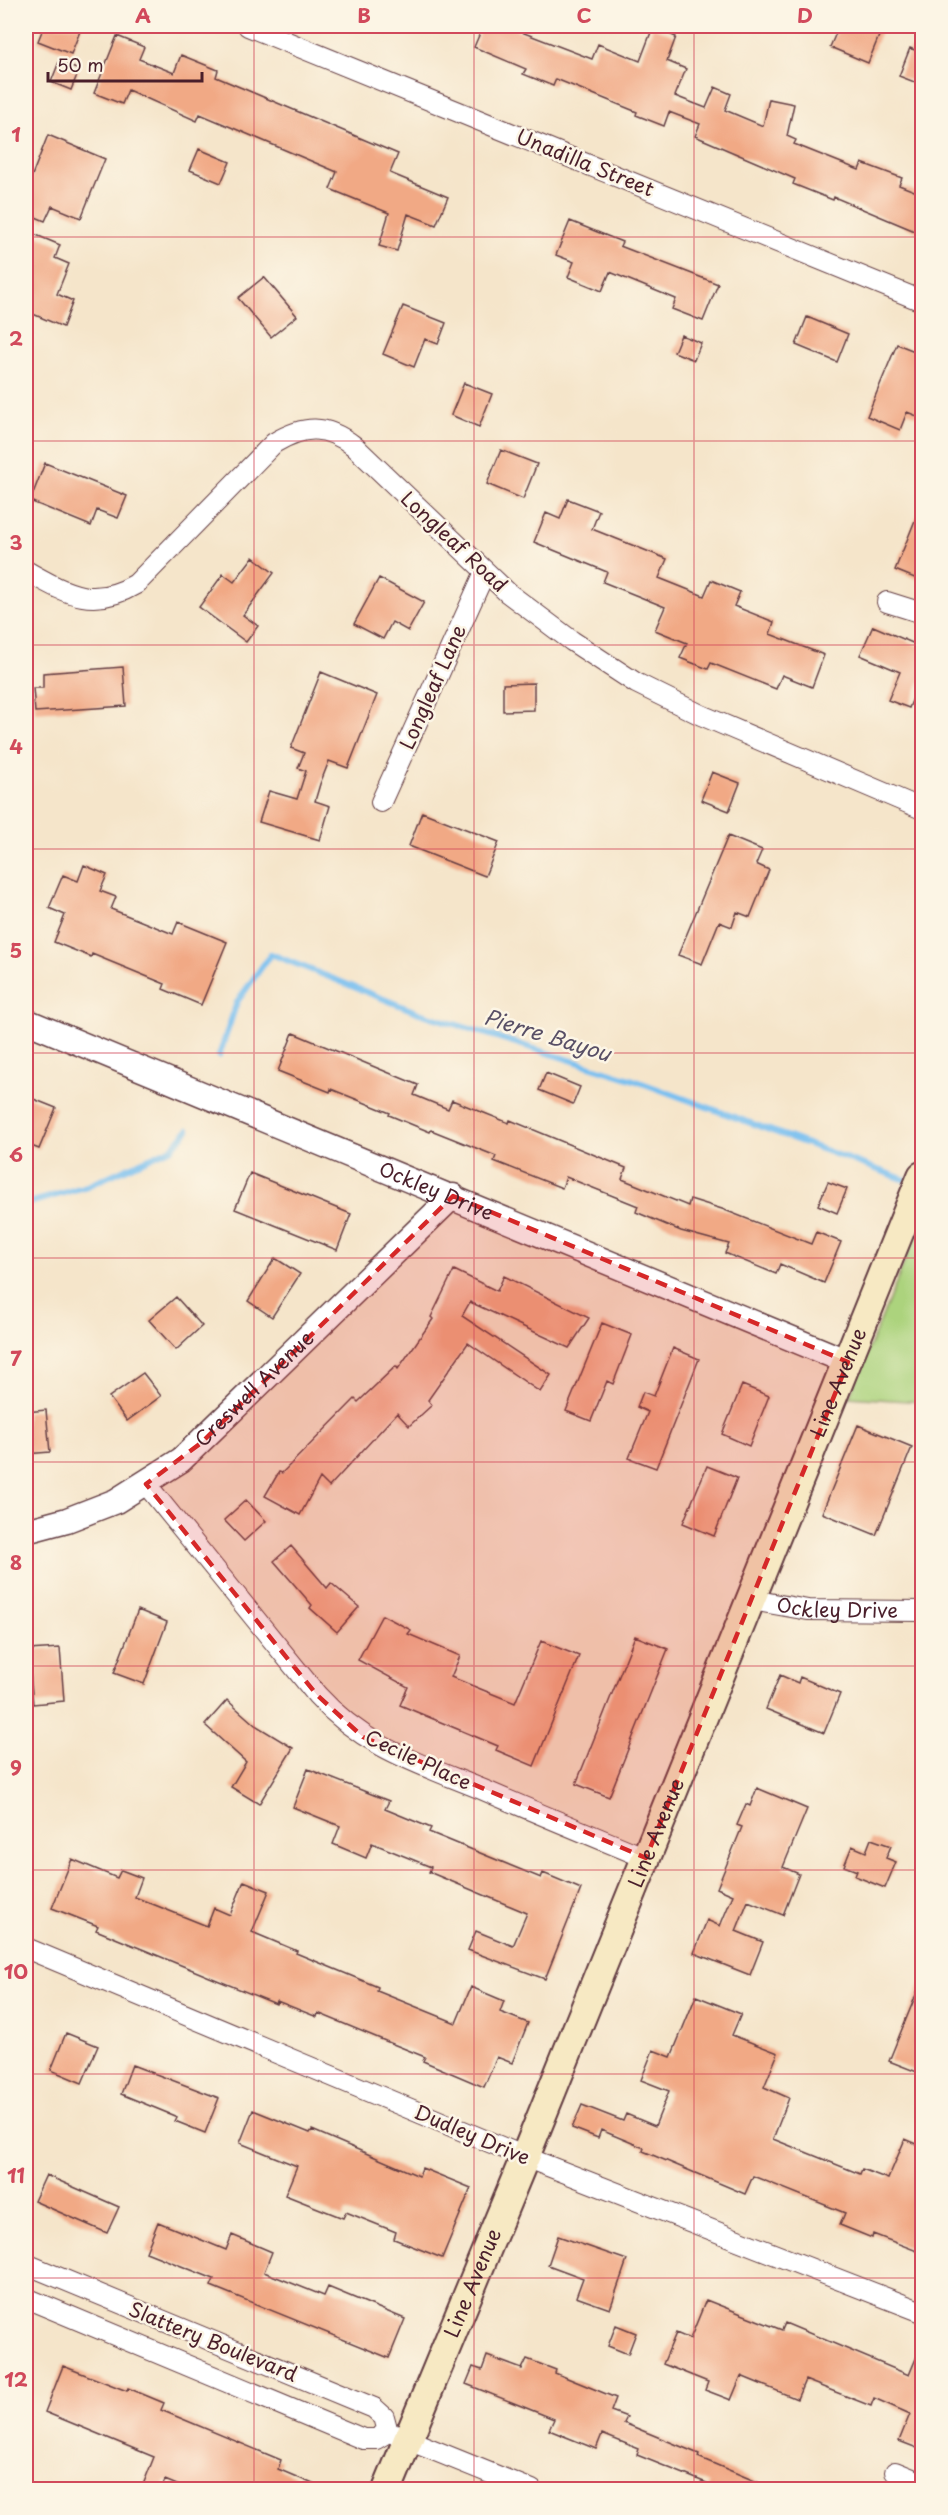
<svg xmlns="http://www.w3.org/2000/svg" width="948" height="2515" viewBox="0 0 948 2515" font-family="'Playpen Sans',sans-serif">
<rect width="100%" height="100%" fill="#fcf5e5"/>
<filter id="ink" filterUnits="userSpaceOnUse"><feTurbulence type="fractalNoise" baseFrequency=".0167" numOctaves="2"/><feDisplacementMap in="SourceGraphic" scale="12" xChannelSelector="R" yChannelSelector="G"/><feConvolveMatrix kernelMatrix="1 2 1 2 8 2 1 2 1" color-interpolation-filters="sRGB"/></filter>
<filter id="wash" filterUnits="userSpaceOnUse"><feTurbulence type="fractalNoise" baseFrequency=".008" numOctaves="4" result="noise"/><feDisplacementMap in="SourceGraphic" scale="24" xChannelSelector="R" yChannelSelector="G"/><feGaussianBlur stdDeviation="1.35" result="paint"/><feColorMatrix in="noise" values="0 0 0 0 0 0 0 0 0 0 0 0 0 0 0 0 0 1.4 0 .05"/><feComposite in="paint" operator="in"/></filter>
<g filter="url(#wash)">
<rect width="100%" height="100%" fill="#f5e5ca"/>
<path fill="#acd37d" stroke="#7b7954" stroke-width="1.5" d="M922,1218V1402L849,1397L919,1227Z"/>
<g fill="none" stroke-linecap="round" stroke-linejoin="round">
<path stroke="#78bff0" stroke-width="6" d="M219,1056L237,1002L271,954L419,1013L631,1079L911,1182
M26,1204L87,1186L172,1148L188,1130"/>
</g>
<g id="blocks">
<path fill="#f1a985" d="M44,26H82L71,54L38,41Z
M483,26H506L592,59L598,44L640,61L653,27L676,37L667,61L686,69L675,96L706,108L715,87L731,94L725,110L763,126L769,99L794,104L787,136L796,140L794,144L859,170L862,163L902,178L899,185L922,194V234L834,197L833,200L793,184L795,179L695,136L700,124L669,112L664,126L636,115L637,112L556,79L553,86L523,74L526,69L474,47Z
M839,26H883L868,63L830,47Z
M117,36L144,47L139,59L174,73L181,55L218,70L216,77L398,154L390,173L448,197L436,225L408,214L397,251L379,246L389,213L330,189L337,172L200,114L197,121L128,90L122,104L94,93Z
M910,48L922,53V85L899,76Z
M59,62L79,70L71,90L51,82Z
M48,135L105,159L81,218L52,206L45,221L26,213V181L29,183Z
M199,149L230,162L221,183L190,170Z
M570,221L622,242L620,246L718,284L703,321L672,309L676,299L610,272L602,291L568,277L574,262L556,255Z
M29,232L60,245L55,258L69,264L57,294L73,301L63,327L26,311V241Z
M264,277L297,316L271,337L238,298Z
M403,306L446,323L438,344L425,339L414,367L383,354Z
M807,317L848,334L837,362L796,345Z
M681,335L701,343L694,360L674,352Z
M897,344L922,354V418L907,412L900,430L867,416Z
M464,383L492,394L479,427L451,415Z
M501,450L537,464L523,499L487,484Z
M45,463L127,496L118,518L97,510L91,526L30,501Z
M568,499L599,511L592,529L667,559L659,578L704,596L711,580L740,592L734,606L774,622L770,634L824,655L812,687L782,675L776,689L711,663L708,669L680,658L687,643L655,630L665,607L603,582L607,572L534,542L546,513L560,519Z
M922,503V581L895,570Z
M253,557L274,573L243,615L258,626L246,642L199,607L223,574L234,582Z
M379,578L424,602L408,631L392,622L383,639L354,624Z
M873,626L922,647V676L909,708L888,700L900,672L860,655Z
M123,667L126,706L35,712L33,688H43V673Z
M321,672L377,695L348,768L329,761L320,784L315,801L330,806L320,840L259,822L269,791L297,799L306,771L298,768L304,753L291,748Z
M534,683V710L503,711V684Z
M712,772L740,783L729,811L701,800Z
M422,812L499,842L485,876L409,846Z
M728,836L762,850L756,864L769,870L750,917L737,912L732,927L719,922L702,964L678,955Z
M84,865L107,875L100,891L116,897L111,909L173,934L178,922L227,942L201,1005L163,989L165,984L92,954L91,957L54,942L65,915L49,908L63,875L78,881Z
M293,1033L418,1085L414,1095L448,1109L452,1100L509,1123L510,1120L626,1168L622,1179L688,1206L690,1199L722,1209L811,1244L816,1232L841,1242L824,1283L780,1264L776,1274L725,1253L729,1244L681,1231L636,1212L638,1206L566,1177L562,1188L494,1161L496,1156L431,1130L430,1132L389,1115L390,1113L331,1089L330,1092L278,1071Z
M546,1073L580,1087L573,1104L539,1090Z
M26,1096L56,1108L39,1149L26,1144Z
M250,1173L351,1214L337,1250L235,1209Z
M828,1182L847,1189L837,1213L818,1205Z
M275,1258L300,1274L272,1317L248,1301Z
M454,1270L497,1291L504,1276L589,1318L569,1348L470,1302L462,1316L551,1375L540,1392L468,1343L428,1400L432,1405L409,1426L397,1413L329,1487L320,1478L300,1515L265,1496L279,1472L282,1473L355,1399L358,1402L396,1366L398,1369L433,1319L431,1317Z
M176,1297L202,1326L176,1350L149,1320Z
M602,1323L632,1335L613,1384L607,1381L591,1421L566,1411Z
M673,1348L699,1359L656,1468L629,1458L648,1412L637,1407L643,1392L654,1396Z
M143,1373L161,1396L127,1421L109,1397Z
M742,1385L769,1396L749,1446L722,1434Z
M46,1410L50,1452L26,1454V1412Z
M858,1425L912,1447L876,1535L822,1513Z
M707,1466L737,1478L714,1536L683,1523Z
M246,1500L266,1521L244,1541L224,1520Z
M291,1546L327,1588L331,1583L359,1607L337,1632L310,1608L312,1605L274,1561Z
M138,1610L167,1622L144,1684L114,1673Z
M382,1615L411,1630L408,1634L460,1656L451,1677L515,1703L541,1641L579,1656L534,1766L496,1750L498,1746L400,1705L408,1687L358,1660Z
M635,1636L668,1649L609,1797L576,1784Z
M60,1648L64,1701L33,1704L28,1650Z
M780,1675L798,1683L800,1677L840,1694L824,1733L766,1709Z
M227,1700L255,1725L293,1748L259,1804L231,1787L246,1762L205,1725Z
M308,1769L389,1801L385,1809L431,1828L429,1832L541,1878L543,1873L581,1889L545,1979L468,1950L476,1931L513,1946L527,1913L429,1872L431,1867L372,1843L366,1858L333,1844L340,1826L293,1807Z
M757,1788L807,1809L783,1867L799,1874L783,1915L748,1901L736,1931L763,1942L750,1975L694,1953L707,1920L720,1926L733,1895L717,1888L742,1827L737,1825L746,1804L750,1806Z
M871,1839L891,1846L886,1858L896,1862L885,1888L855,1876L857,1871L844,1866L852,1846L866,1852Z
M72,1859L117,1878L121,1870L142,1878L135,1897L207,1926L214,1908L230,1915L244,1881L269,1891L252,1932L297,1951L296,1953L378,1987L377,1991L456,2023L471,1987L504,2001L500,2012L528,2023L512,2063L497,2057L484,2087L423,2061L425,2057L383,2040L318,2013L317,2017L277,2001L276,2004L217,1980L96,1930L98,1926L52,1908Z
M922,1980V2074L889,2061Z
M696,1996L741,2014L732,2035L778,2053L764,2087L789,2098L773,2139L860,2174L862,2169L888,2179L905,2139L922,2146V2253L873,2234L872,2238L840,2225L845,2213L753,2176L745,2194L643,2151L644,2148L601,2130L598,2138L572,2128L582,2105L623,2121L626,2114L655,2126L669,2091L641,2080L653,2050L671,2057Z
M66,2033L98,2046L82,2083L51,2070Z
M132,2065L219,2098L205,2133L175,2121L177,2117L121,2094Z
M253,2110L310,2133L312,2130L419,2176L422,2168L471,2188L442,2258L394,2239L396,2232L346,2212L343,2218L285,2195L297,2166L240,2143Z
M46,2175L119,2207L107,2233L34,2201Z
M158,2222L226,2250L232,2235L272,2252L264,2272L324,2296L328,2287L405,2319L389,2358L211,2286L214,2279L146,2252Z
M558,2236L627,2260L610,2309L576,2297L583,2278L548,2265Z
M706,2300L782,2330L785,2323L909,2375L922,2344V2450L899,2441L910,2414L874,2398L871,2406L805,2380L797,2399L741,2376L731,2400L705,2390L708,2382L663,2364L676,2333L690,2339Z
M616,2325L636,2333L628,2354L608,2346Z
M487,2356L522,2369L527,2359L556,2370L555,2373L616,2398L611,2411L627,2417L624,2423L699,2454L698,2457L776,2490H707L709,2484L637,2455L639,2449L602,2434L596,2449L549,2430L554,2419L466,2384L473,2367L482,2370Z
M63,2366L127,2391L128,2388L164,2403L161,2410L281,2460L278,2469L327,2490H189L165,2480L161,2490H141L154,2457L45,2412Z"/>
</g>
</g>
<g filter="url(#ink)">
<use href="#blocks" fill-opacity="0" stroke="#643d43" stroke-width="1.5"/>
<g fill="none" stroke-linecap="round" stroke-linejoin="round">
<defs>
<g id="minor">
<path d="M248,26L922,301"/>
<path d="M26,571C66,593 92,610 136,584L274,443C304,425 326,424 354,446L508,593L572,641L636,683L701,715L922,809"/>
<path d="M887,602L922,613"/>
<path d="M381,802L485,572"/>
<path d="M146,1484L317,1695C366,1749 421,1764 486,1791C539,1814 593,1836 646,1858"/>
<path id="s1" d="M752,1600L808,1610L922,1611"/>
<path d="M26,1948L525,2157L922,2312"/>
<path d="M26,2264L374,2408L384,2417L388,2432"/>
<path d="M26,2298L363,2439H376L388,2432"/>
<path d="M396,2435L532,2490"/>
<path d="M895,2472L922,2483"/>
</g>
<g id="tertiary">
<path id="s2" d="M26,1021L848,1362"/>
<path id="s3" d="M26,1531L67,1520L116,1501L181,1460L453,1196"/>
</g>
<g id="secondary">
<path id="s4" d="M387,2490L525,2157L922,1176"/>
</g>
</defs>
<use href="#minor" stroke="#643d43" stroke-width="22"/>
<use href="#tertiary" stroke="#643d43" stroke-width="27"/>
<use href="#secondary" stroke="#643d43" stroke-width="32"/>
<use href="#minor" stroke="#fff" stroke-width="20"/>
<use href="#tertiary" stroke="#fff" stroke-width="24"/>
<use href="#secondary" stroke="#f7e9c3" stroke-width="28"/>
</g>
</g>
<path fill="#d62828" fill-opacity="0.2" stroke="#d62828" stroke-width="4.5" stroke-dasharray="12 8" stroke-linejoin="round" d="M453,1196L848,1362L646,1858L363,1737L317,1695L146,1484L201,1443Z"/>
<path fill="none" stroke="#d1495b" stroke-width="1.5" stroke-opacity="0.55" d="M254,26V2490M474,26V2490M694,26V2490M26,237H922M26,441H922M26,645H922M26,849H922M26,1053H922M26,1258H922M26,1462H922M26,1666H922M26,1870H922M26,2074H922M26,2278H922"/>
<g text-anchor="middle" stroke-width="5" stroke-linejoin="round" paint-order="stroke">
<g font-size="20" fill="#4a1f2b" stroke="#fcf5e5">
<text transform="translate(585 163) rotate(22)" y="7">Unadilla Street</text>
<text transform="translate(454 542) rotate(43)" y="7">Longleaf Road</text>
<text transform="translate(433 687) rotate(-66)" y="7">Longleaf Lane</text>
<text dy="7" stroke="none"><textPath href="#s2" startOffset="444">Ockley Drive</textPath></text>
<text dy="7" stroke="none"><textPath href="#s4" startOffset="1196">Line Avenue</textPath></text>
<text dy="7" stroke="none"><textPath href="#s3" startOffset="274">Creswell Avenue</textPath></text>
<text dy="7" stroke="none"><textPath href="#s1" startOffset="86">Ockley Drive</textPath></text>
<text transform="translate(418 1760) rotate(25)" y="7">Cecile Place</text>
<text dy="7" stroke="none"><textPath href="#s4" startOffset="710">Line Avenue</textPath></text>
<text transform="translate(472 2135) rotate(23)" y="7">Dudley Drive</text>
<text dy="7" stroke="none"><textPath href="#s4" startOffset="224">Line Avenue</textPath></text>
<text transform="translate(213 2342) rotate(22)" y="7">Slattery Boulevard</text>
</g>
<g font-size="21" font-style="italic" fill="#584f66" stroke="#fcf5e5">
<text transform="translate(547 1036) rotate(17)" y="7">Pierre Bayou</text>
</g>
</g>
<rect width="948" height="2515" fill="none" stroke="#fcf5e5" stroke-width="66"/>
<path d="M48 72v9h154v-9" fill="none" stroke="#4a1f2b" stroke-width="3"/>
<text x="57" y="72" font-size="18" fill="#4a1f2b" stroke="#fcf5e5" stroke-width="4.5" paint-order="stroke">50 m</text>
<rect x="33" y="33" width="882" height="2449" fill="none" stroke="#d1495b" stroke-width="2"/>
<g font-size="20" text-anchor="middle" font-weight="bold" fill="#d1495b">
<text x="143" y="23">A</text>
<text x="364" y="23">B</text>
<text x="584" y="23">C</text>
<text x="805" y="23">D</text>
<text x="16" y="142">1</text>
<text x="16" y="346">2</text>
<text x="16" y="550">3</text>
<text x="16" y="754">4</text>
<text x="16" y="958">5</text>
<text x="16" y="1162">6</text>
<text x="16" y="1366">7</text>
<text x="16" y="1570">8</text>
<text x="16" y="1775">9</text>
<text x="16" y="1979">10</text>
<text x="16" y="2183">11</text>
<text x="16" y="2387">12</text>
</g>
</svg>
